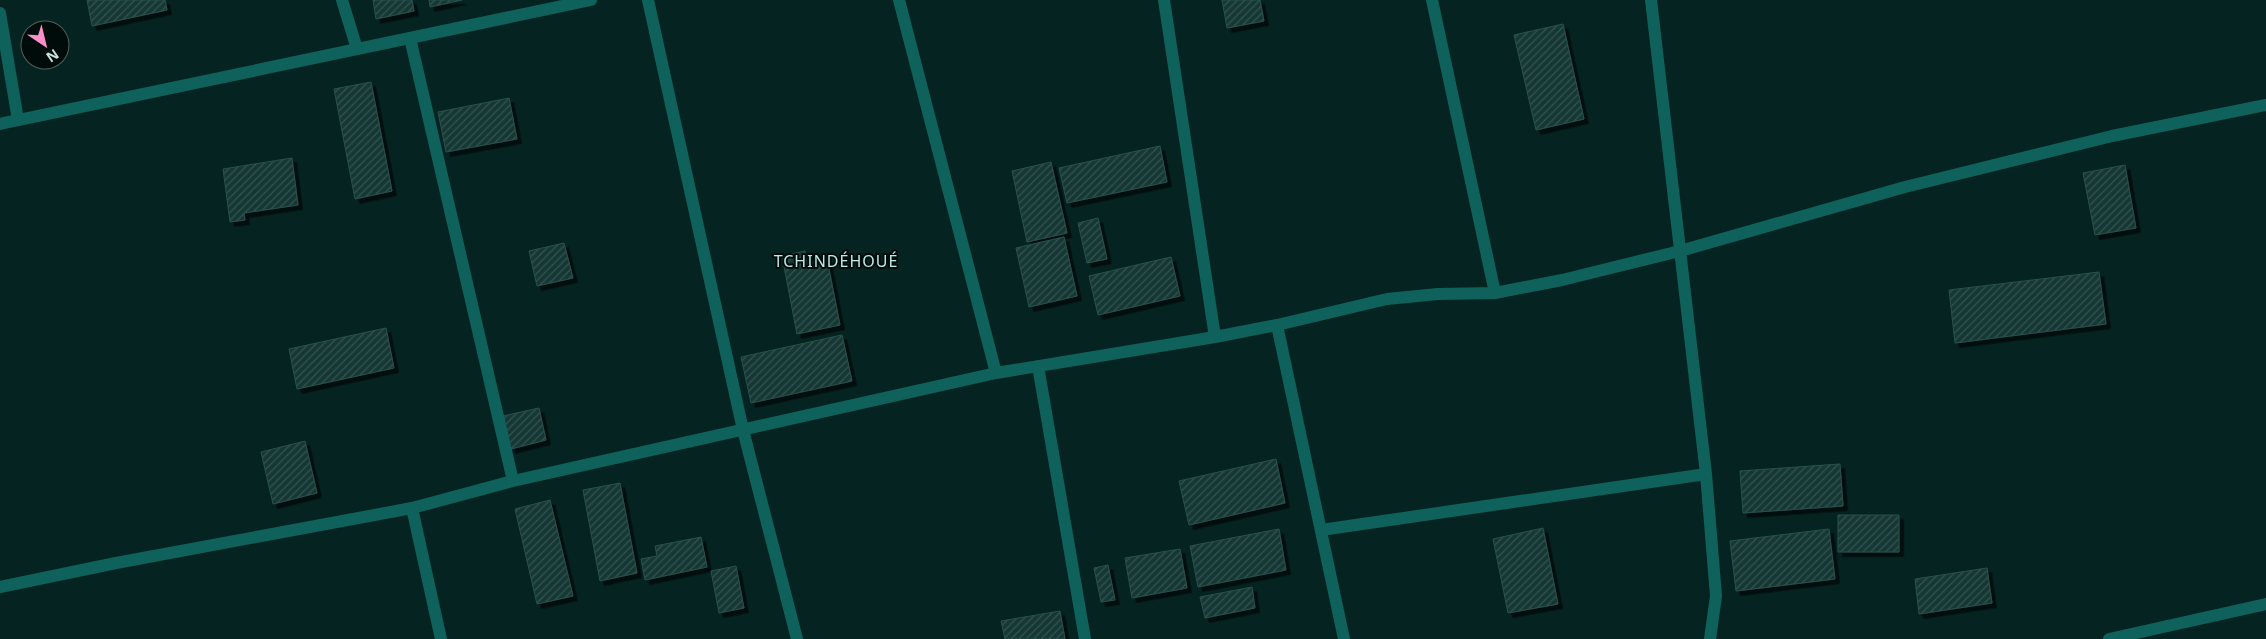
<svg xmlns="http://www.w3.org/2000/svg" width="2266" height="639" viewBox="0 0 2266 639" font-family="'Noto Sans',sans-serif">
<defs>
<pattern id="building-hatch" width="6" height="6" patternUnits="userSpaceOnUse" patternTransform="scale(1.25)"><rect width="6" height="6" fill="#143834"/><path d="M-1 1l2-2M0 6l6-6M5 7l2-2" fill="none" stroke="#355451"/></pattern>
<filter id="shadow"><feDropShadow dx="4.5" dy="4.5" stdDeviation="0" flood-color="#0009"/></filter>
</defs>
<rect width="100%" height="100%" fill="#052421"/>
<path fill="url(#building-hatch)" stroke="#29514d" filter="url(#shadow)" d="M87,0H165L167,10L92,26Z
M373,0H412L414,11L376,19Z
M429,0H462L430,7Z
M1222,0H1260L1264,21L1227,28Z
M1563,24L1584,119L1536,130L1514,35Z
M371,82L392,191L355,199L334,89Z
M509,98L517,139L446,152L438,112Z
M1160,146L1167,182L1067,203L1059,168Z
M292,158L298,205L244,213L245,220L230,222L223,169Z
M1051,162L1067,233L1027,242L1012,171Z
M2125,165L2136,228L2095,235L2083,173Z
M1098,218L1107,259L1087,263L1078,223Z
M1064,237L1077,296L1029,307L1016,248Z
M564,243L573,278L537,286L529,251Z
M805,251L807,263L827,259L840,325L797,334L782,256Z
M1171,257L1180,296L1098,315L1089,276Z
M2099,272L2106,324L1955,343L1949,290Z
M386,328L394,368L297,389L289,349Z
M842,335L852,381L751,403L741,357Z
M539,408L546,440L511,449L503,416Z
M305,441L317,493L273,504L261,452Z
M1276,459L1285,503L1189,525L1179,481Z
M1840,464L1843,506L1743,513L1740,471Z
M620,483L637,573L600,581L583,490Z
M550,500L573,596L537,604L515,509Z
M1838,515H1899V552H1838Z
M1543,528L1558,604L1508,613L1493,539Z
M1279,529L1286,570L1198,587L1190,546Z
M1829,529L1835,579L1736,591L1730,541Z
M701,537L707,567L645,580L641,559L657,556L655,546Z
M1180,549L1187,588L1132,598L1125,558Z
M1108,565L1115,600L1101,602L1094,568Z
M736,566L744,608L719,613L711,571Z
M1987,568L1992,603L1919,614L1915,579Z
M1252,587L1255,608L1205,618L1200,597Z
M1060,611L1065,639H1005L1001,621Z"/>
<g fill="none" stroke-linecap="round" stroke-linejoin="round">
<path stroke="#0f625b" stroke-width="12" d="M342,0L357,49
M648,0L743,430L797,639
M899,0L996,373
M1164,0L1215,337
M1432,0L1495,293
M1651,0L1706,474L1716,596L1710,639
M0,13L18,120
M410,38L513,481
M0,124L591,0
M1277,325L1344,639
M1038,366L1085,639
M412,508L441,639
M1321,530L1706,474
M0,587L116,563L412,508L513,481L996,373L1215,337L1277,325L1387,299L1438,294L1495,293L1562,280L1680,251L1905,187L2112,136L2266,105
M2109,639L2266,604"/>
</g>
<g text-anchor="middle" stroke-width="4" stroke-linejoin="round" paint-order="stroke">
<g font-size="16" letter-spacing="1" fill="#beeae4" stroke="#000c0a">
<text x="836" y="267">TCHINDÉHOUÉ</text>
</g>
</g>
<g transform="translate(45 45) rotate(145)"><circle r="24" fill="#000c0a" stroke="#52625f"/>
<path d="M0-4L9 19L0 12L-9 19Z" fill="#f98fc8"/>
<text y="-8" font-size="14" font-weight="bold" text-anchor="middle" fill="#cce2df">N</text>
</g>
</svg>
